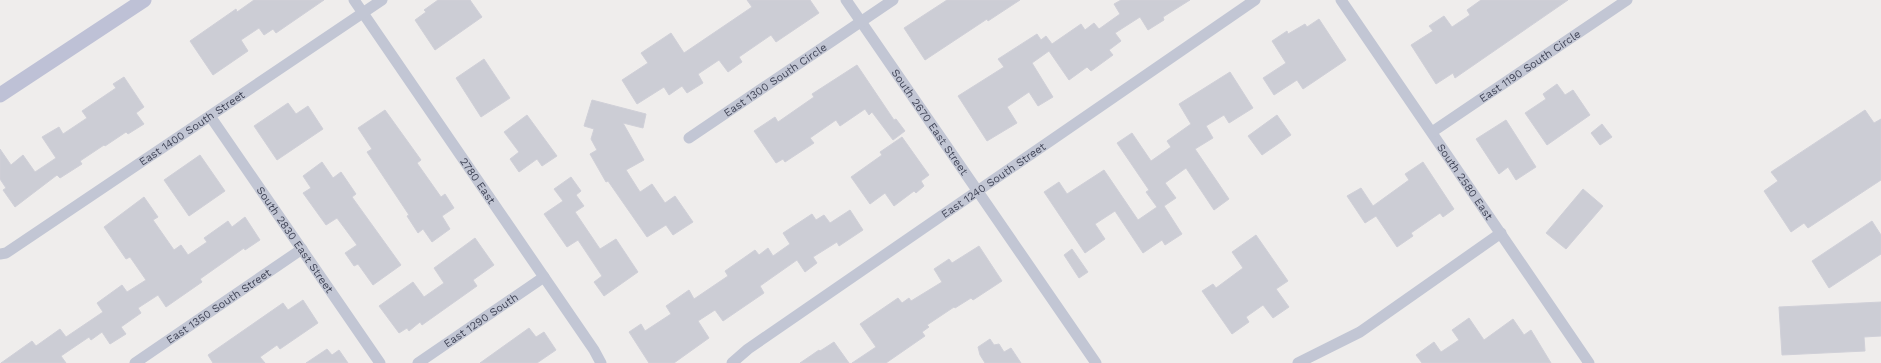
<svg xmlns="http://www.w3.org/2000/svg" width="1881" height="363" viewBox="0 0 1881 363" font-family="'Work Sans',sans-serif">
<rect width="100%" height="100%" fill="#efedec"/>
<path fill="#cccdd5" stroke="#d0d0d8" d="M254,0H324L276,33L273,29L264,35L259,28L241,40L248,51L213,75L190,41L236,9L237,12Z
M438,0H470L482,17L435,50L415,20L426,12L424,10Z
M747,0H810L819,13L776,42L771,35L739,57L742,62L728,72L719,60L698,74L703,83L687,93L682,86L669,95L664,87L637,104L622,80L648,63L641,53L671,33L684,53L752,7Z
M947,0H1020L988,21L987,19L925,60L904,28Z
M1121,0H1190L1163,17L1164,20L1148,30L1140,17L1115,33L1121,41L1109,50L1113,55L1091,71L1087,67L1069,80L1049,51L1032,63L1053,97L1038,106L1029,92L1007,107L1017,123L987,141L958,96L1004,67L998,59L1037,34L1041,40L1046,36L1052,44L1081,24L1085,30L1094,23L1099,29L1120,14L1114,4Z
M1481,0H1568L1455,78L1453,73L1436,84L1411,45L1433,31L1429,26L1444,16L1452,27L1470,15L1467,10Z
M1319,19L1346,60L1303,89L1297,80L1274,95L1263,78L1286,63L1272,41L1287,31L1288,34L1305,24L1307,27Z
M484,59L510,98L481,117L456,78Z
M857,65L894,120L896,119L905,131L893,140L872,112L869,115L865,109L840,126L836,120L810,138L814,143L785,162L783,159L776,163L754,131L775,117L778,122L814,97L812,94Z
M1230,72L1253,108L1229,123L1224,115L1206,126L1213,138L1195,149L1229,199L1214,210L1186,168L1165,183L1176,198L1164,206L1182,234L1165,245L1162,240L1143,253L1115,211L1095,224L1105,239L1085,253L1044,192L1059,182L1067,194L1104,170L1138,220L1157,207L1146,192L1149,190L1117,143L1132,133L1151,161L1171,147L1167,141L1191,124L1179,104Z
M124,77L144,107L136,113L144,124L128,134L126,132L105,146L104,145L80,161L82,164L60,178L57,175L15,207L3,190L6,188L0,179V149L11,165L23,155L35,172L56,158L42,137L59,127L63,134L87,118L82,111L116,88L113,84Z
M1557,84L1565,95L1573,90L1590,115L1547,145L1525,113L1546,99L1543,94Z
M592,100L646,114L643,128L623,123L644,160L626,170L640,192L652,184L665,203L675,196L693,222L673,235L666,225L647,237L608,181L606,182L590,154L597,150L591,139L594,129L584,126Z
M288,103L296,114L308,106L323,129L277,160L254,126Z
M385,110L421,160L417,163L441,197L445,194L454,208L442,216L450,229L432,242L423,229L418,233L407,216L409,215L367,152L372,149L358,128Z
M1865,110L1874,123L1881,119V180L1808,228L1804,223L1791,232L1764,191L1778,181L1771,172Z
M527,115L557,156L542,166L537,159L519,172L510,159L519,152L504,132Z
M1277,115L1291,135L1262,155L1248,136Z
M1506,120L1536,167L1516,180L1508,167L1499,174L1476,139Z
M1602,124L1612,137L1600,145L1591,133Z
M902,137L929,175L921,181L924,186L916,193L914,191L894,206L885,193L870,204L851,177L882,155L880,152Z
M200,155L225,191L189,216L164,180Z
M322,162L333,178L341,172L356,194L352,197L401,265L373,285L358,264L354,266L345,253L357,245L337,218L326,225L303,193L311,188L303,176Z
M1423,162L1454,209L1443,217L1440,213L1411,233L1413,236L1397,247L1376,216L1365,223L1347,196L1361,188L1373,206L1409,180L1405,174Z
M571,177L581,191L576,195L584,206L575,212L600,249L616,239L638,272L604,296L594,282L602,276L578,240L567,247L544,214L563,201L554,189Z
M1583,189L1603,206L1566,249L1546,233Z
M144,197L158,217L153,220L174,250L181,245L188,255L207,242L204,238L228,221L232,227L245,217L260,240L245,250L244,248L200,279L202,282L166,307L158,295L138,308L141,313L121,327L126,334L110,344L102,332L91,340L89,337L61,356L66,363H1L32,341L36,346L60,329L66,337L103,312L97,303L122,285L127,292L146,280L130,257L126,259L104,227Z
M850,210L863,230L839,246L837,242L813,257L817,263L805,272L797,260L760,286L764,293L723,321L715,310L698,321L709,338L674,363H649L629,332L641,324L645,331L671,314L666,306L689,290L694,299L728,276L725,271L755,250L759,255L768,248L773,256L790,244L783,233L812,214L816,220L824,215L830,223Z
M1872,221L1881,235V254L1829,288L1812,261Z
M1256,235L1288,281L1276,289L1289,307L1273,318L1263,305L1246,317L1249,322L1232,334L1202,291L1213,284L1216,288L1243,268L1232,252Z
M475,238L494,265L473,280L477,286L422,325L420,322L409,331L407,328L399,333L379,306L413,282L424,297L444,283L434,268Z
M979,246L1002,281L973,300L971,298L955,308L954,307L927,325L929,327L922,332L925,336L886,363H852L876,347L860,324L898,298L902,303L909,298L911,301L942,282L934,269L949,259L952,263Z
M1072,249L1088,272L1079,278L1064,255Z
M303,300L318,323L280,349L277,345L260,357L265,363H213L208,355L283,303L288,310Z
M1881,302V336L1864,337L1865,351L1782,355L1779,307Z
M1469,318L1484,340L1513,319L1524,335L1531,330L1551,363H1422L1416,355L1434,342L1441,352L1459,340L1452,330Z
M529,328L536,337L544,332L556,350L537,363H480Z
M990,339L994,345L999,344L1004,352L1011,348L1021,363H985L980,355L978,347Z
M834,342L849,363H800L819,350L820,351Z
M327,349L332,355L339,350L348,363H306Z"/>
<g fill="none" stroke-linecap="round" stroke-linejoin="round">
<g stroke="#c2c6d4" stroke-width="11">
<path id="s1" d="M354,0L594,350L601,363"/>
<path id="s2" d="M846,0L1096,363"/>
<path id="s3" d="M1341,0L1589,363"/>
<path id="s4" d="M210,116L380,363"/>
<path id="s5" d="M1432,132L1627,0"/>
<path id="s6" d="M689,138L893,0"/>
<path id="s7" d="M0,254L6,253L382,0"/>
<path id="s8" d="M135,363L302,249"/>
<path id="s9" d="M418,363L544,277"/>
<path id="s10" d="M732,363L748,349L1255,0"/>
<path d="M1298,363L1360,332L1501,233"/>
</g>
<path stroke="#bec1d6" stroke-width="15" d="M0,95L144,0"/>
</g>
<g text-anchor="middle" stroke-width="4" stroke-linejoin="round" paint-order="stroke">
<g font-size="11" fill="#44485a" stroke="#fff">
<text dy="4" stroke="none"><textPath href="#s5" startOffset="118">East 1190 South Circle</textPath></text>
<text dy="4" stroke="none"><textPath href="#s6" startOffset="104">East 1300 South Circle</textPath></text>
<text dy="4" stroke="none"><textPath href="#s2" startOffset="148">South 2670 East Street</textPath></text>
<text dy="4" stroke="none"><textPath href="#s7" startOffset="230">East 1400 South Street</textPath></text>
<text dy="4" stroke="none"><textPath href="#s1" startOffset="219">2780 East</textPath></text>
<text dy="4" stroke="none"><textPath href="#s10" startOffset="319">East 1240 South Street</textPath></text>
<text dy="4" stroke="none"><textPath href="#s3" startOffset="220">South 2580 East</textPath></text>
<text dy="4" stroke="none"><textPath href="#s4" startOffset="150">South 2830 East Street</textPath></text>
<text dy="4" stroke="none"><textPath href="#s8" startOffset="101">East 1350 South Street</textPath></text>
<text dy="4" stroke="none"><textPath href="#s9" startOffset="76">East 1290 South</textPath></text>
</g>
</g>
</svg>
